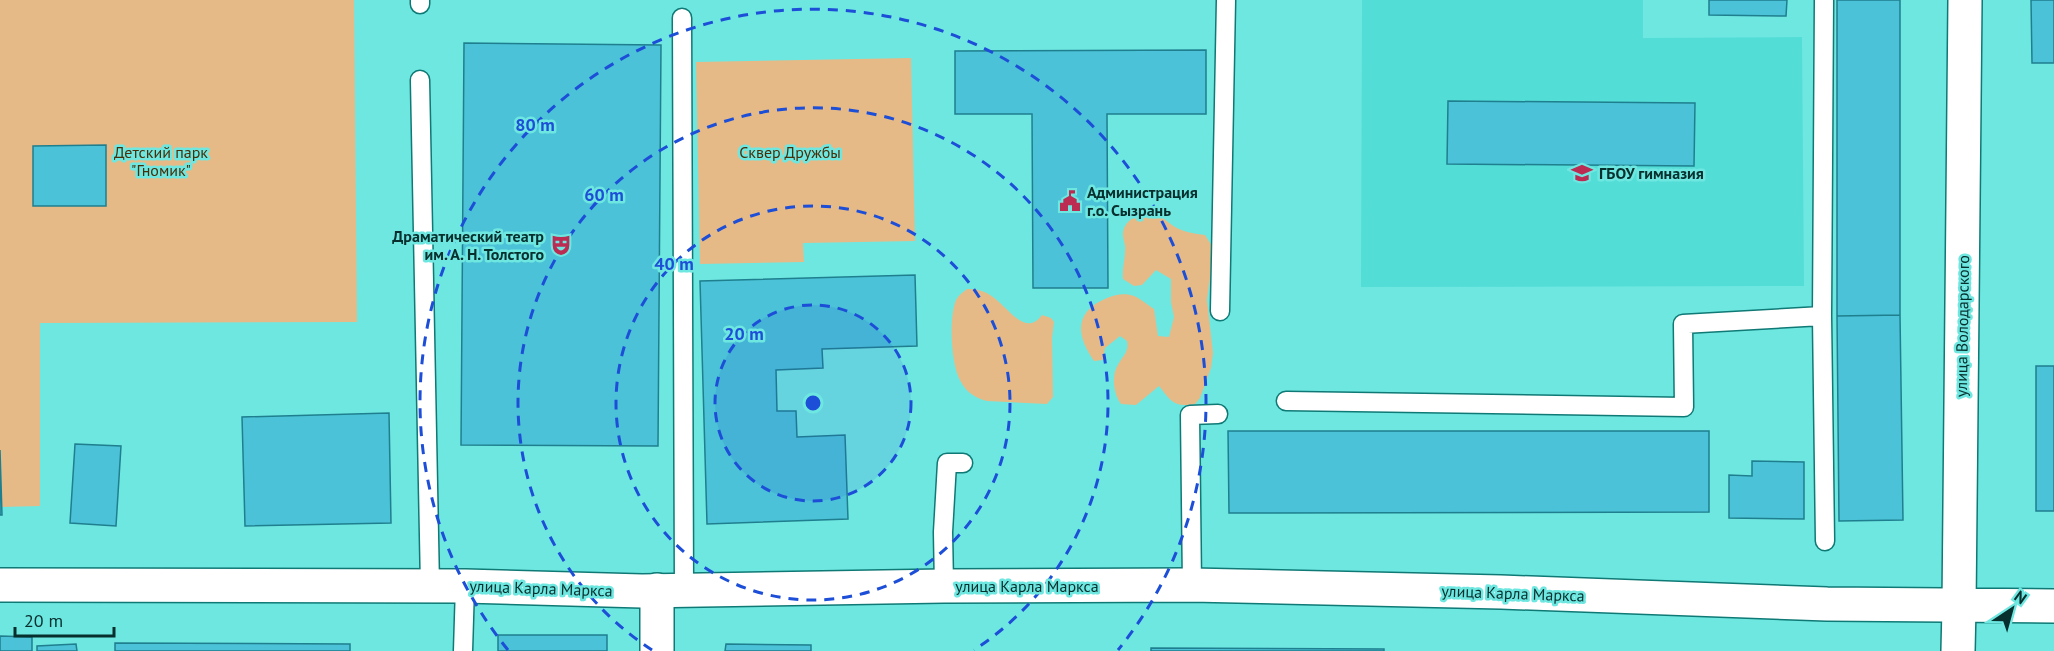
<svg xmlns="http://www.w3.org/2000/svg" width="2054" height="651" viewBox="0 0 2054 651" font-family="'PT Sans',sans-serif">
<rect width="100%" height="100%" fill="#6fe7e1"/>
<path fill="#53ddd7" d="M1362,0H1643V38L1802,37L1804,286L1361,287Z"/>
<path fill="#e6ba86" d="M0,0H354L357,322L40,323V506L0,507Z
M911,58L915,241L803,243L804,262L700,264L696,62Z
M1150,210C1162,215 1165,221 1175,227C1184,232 1195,234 1205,235L1212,246L1211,271L1207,300L1213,353L1211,368L1200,398L1195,404C1174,408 1171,401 1159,386L1136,405L1121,404C1113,393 1111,374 1119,363C1124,355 1129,351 1127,341L1120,336L1105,348L1103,360L1094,361C1075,334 1075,311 1107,298C1116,294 1126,293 1134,296C1141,299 1148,305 1154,309L1158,336L1169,337L1174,317L1171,302V279L1156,270L1142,285L1134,286L1123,279C1122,268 1125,261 1125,250C1126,245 1123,240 1123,235C1123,220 1138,215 1150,210Z
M967,289C976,289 982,290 990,295C1006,304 1025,339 1042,315L1051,318L1054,322L1052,338L1053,397L1047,404L987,401C977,399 966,392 961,382C951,366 949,321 955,303C957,296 962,293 967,289Z"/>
<path fill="#4bc2d7" stroke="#1f7f8e" stroke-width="1.5" d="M1709,0H1787L1786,16L1709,15Z
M1837,0H1900V315L1837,316Z
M2031,0H2054V63H2032Z
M464,43L661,45L658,446L461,445Z
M1206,50V114H1107L1108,288H1033L1032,114H955V51Z
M1448,101L1695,103L1694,166L1447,164Z
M106,145V206H33V146Z
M915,275L917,346L822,349L823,368L776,370L777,411H796L797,437L845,435L848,519L707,524L700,281Z
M1900,315L1903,520L1839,521L1837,316Z
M2036,366H2054V511H2036Z
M389,413L391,523L245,526L242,417Z
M1228,431H1709V512L1229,513Z
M75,444L121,446L116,526L70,523Z
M0,450L2,515H0Z
M1752,461L1804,462V519L1729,518V475L1752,476Z
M498,635H607V651H498Z
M0,636L32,637V651H0Z
M115,643L350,644V651H115Z
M76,644L77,651H37V646Z
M726,644L811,645V651H725Z
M1151,648L1384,649V651H1151Z"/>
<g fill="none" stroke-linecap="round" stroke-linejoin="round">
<defs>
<path id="service" d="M1824,0L1822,316L1825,541
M420,4V0
M682,18L684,590
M420,80L430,586
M1220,311L1226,0
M1286,401L1684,407L1683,324L1822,316
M1192,585L1190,415L1218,414
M944,586L943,532L947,463H963
M463,651L465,586"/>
<path id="minor" d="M657,590V651
M1958,651L1959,607"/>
<path id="tertiary" d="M0,585L465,586L642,591L944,586L1192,585L1501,592L1827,604L2054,606
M1959,607L1965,0"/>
</defs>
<use href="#service" stroke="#0e7975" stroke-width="21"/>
<use href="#minor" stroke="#0e7975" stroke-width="36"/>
<use href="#tertiary" stroke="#0e7975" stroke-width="36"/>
<use href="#service" stroke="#fff" stroke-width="18"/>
<use href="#minor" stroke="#fff" stroke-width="33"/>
<use href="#tertiary" stroke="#fff" stroke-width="33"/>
</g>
<circle cx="813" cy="403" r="98" fill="#1d4ed8" fill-opacity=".12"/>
<g fill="none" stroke="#1d4ed8" stroke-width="3" stroke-dasharray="10 8">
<circle cx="813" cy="403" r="98"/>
<circle cx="813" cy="403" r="197"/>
<path d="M652 650A295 295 0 1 1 974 650"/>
<path d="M508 650A393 393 0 1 1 1118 650"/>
</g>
<defs>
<symbol id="school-bare" viewBox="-9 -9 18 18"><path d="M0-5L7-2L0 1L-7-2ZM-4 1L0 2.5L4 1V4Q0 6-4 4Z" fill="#bb2b52" stroke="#6fe7e1" stroke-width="2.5" paint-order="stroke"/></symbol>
<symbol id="civic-bare" viewBox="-9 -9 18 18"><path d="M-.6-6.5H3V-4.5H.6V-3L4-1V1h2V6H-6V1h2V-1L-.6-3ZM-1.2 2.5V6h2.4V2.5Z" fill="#bb2b52" stroke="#6fe7e1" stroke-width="2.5" paint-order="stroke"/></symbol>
<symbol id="theatre-bare" viewBox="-9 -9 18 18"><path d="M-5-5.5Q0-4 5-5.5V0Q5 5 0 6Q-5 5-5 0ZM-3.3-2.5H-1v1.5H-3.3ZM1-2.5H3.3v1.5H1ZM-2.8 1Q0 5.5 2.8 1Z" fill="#bb2b52" stroke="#6fe7e1" stroke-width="2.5" paint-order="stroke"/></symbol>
</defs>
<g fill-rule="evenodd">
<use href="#school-bare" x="1567" y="158" width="30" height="30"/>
<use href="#civic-bare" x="1055" y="186" width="30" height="30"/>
<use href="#theatre-bare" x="546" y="230" width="30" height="30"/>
</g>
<g text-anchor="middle" stroke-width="5" stroke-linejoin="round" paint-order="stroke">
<g font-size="16" fill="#492e08" stroke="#6fe7e1">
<text x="161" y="158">Детский парк<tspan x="161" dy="18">"Гномик"</tspan></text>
<text x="790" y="158">Сквер Дружбы</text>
</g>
<g font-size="16" font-weight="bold" fill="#062f2d" stroke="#6fe7e1" text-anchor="start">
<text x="1599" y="179">ГБОУ гимназия</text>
<text x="1087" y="198">Администрация<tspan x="1087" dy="18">г.о. Сызрань</tspan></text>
<text x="544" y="242" text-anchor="end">Драматический театр<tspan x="544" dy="18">им. А. Н. Толстого</tspan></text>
</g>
<g font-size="16" fill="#062f2d" stroke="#6fe7e1">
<text transform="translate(1962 326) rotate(-89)" y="6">улица Володарского</text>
<text x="1027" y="592">улица Карла Маркса</text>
<text transform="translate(541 588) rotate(2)" y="6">улица Карла Маркса</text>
<text transform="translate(1513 593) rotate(2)" y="6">улица Карла Маркса</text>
</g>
</g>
<circle cx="813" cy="403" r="9" fill="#1d4ed8" stroke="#6fe7e1" stroke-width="3"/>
<g font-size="18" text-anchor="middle" font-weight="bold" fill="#1d4ed8" stroke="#6fe7e1" stroke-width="5" stroke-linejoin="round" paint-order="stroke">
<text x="535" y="131">80 m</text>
<text x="604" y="201">60 m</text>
<text x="674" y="270">40 m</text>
<text x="744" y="340">20 m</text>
</g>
<g transform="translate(2012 609) rotate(36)" stroke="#6fe7e1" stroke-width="4.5" paint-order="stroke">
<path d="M0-4.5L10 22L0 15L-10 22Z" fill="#062f2d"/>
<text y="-9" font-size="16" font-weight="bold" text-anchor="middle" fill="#062f2d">N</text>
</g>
<path d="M15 627v9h99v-9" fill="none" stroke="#062f2d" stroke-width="3"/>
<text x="24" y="627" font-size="18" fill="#062f2d" stroke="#6fe7e1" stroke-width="4.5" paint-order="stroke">20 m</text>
</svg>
